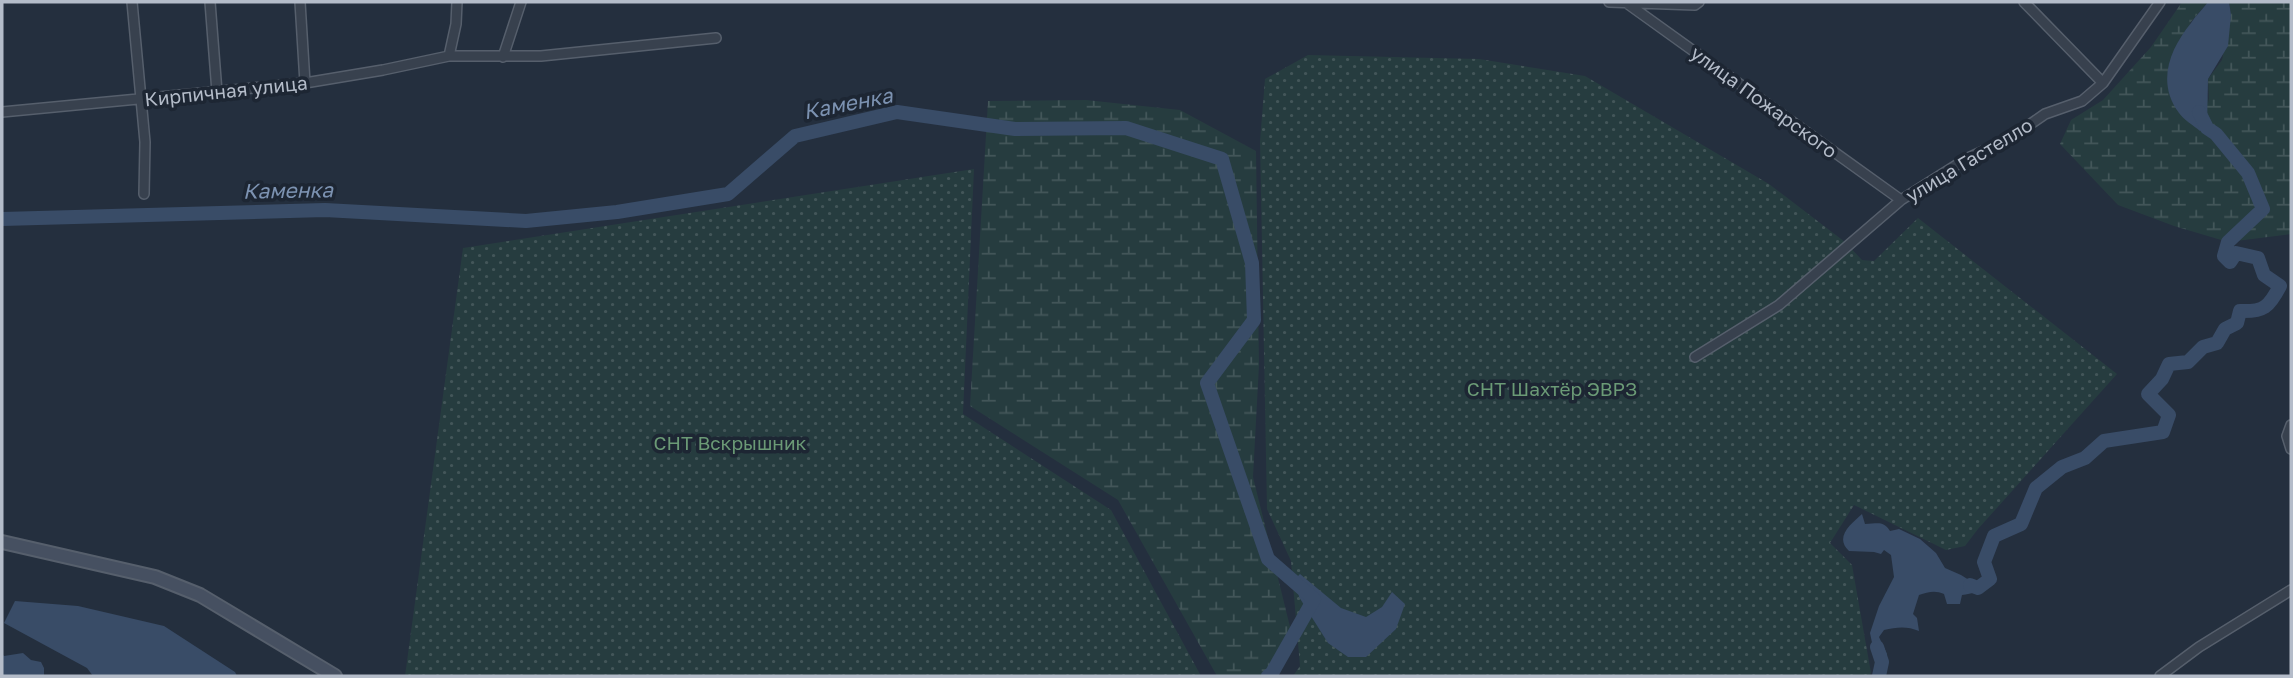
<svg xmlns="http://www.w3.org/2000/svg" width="2293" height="678" viewBox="0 0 2293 678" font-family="'Golos Text',sans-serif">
<defs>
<pattern id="wetland-marsh" width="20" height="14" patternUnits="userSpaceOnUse" patternTransform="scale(1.75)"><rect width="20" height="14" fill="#263c3f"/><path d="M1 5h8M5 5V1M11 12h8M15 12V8" fill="none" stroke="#435659"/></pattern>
<pattern id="garden-dots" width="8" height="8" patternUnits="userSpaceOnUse" patternTransform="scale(1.75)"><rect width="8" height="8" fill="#263c3f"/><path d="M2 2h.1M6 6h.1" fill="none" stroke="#435659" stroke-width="1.8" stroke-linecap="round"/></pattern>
</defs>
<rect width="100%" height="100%" fill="#242f3e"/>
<path fill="url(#wetland-marsh)" d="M2182,2H2208L2190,23L2209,103L2208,79L2222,60L2231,15L2229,2H2291V234L2228,242L2174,226L2118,205L2060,144L2071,120L2103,100L2151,47Z
M1086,100L1180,110L1256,151L1259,365L1253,477L1295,647L1276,676H1217L1118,500L970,406L988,101Z"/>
<path fill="url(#garden-dots)" d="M1308,55L1479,59L1585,76L1769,184L1845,242L1862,260L1874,261L1918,218L2117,374L1978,529L1965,546L1946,550L1854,505L1830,543L1852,565L1871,673L1868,676H1293L1300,666L1291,561L1267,509L1260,141L1265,79Z
M974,169L963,414L1111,510L1201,676H405L463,248Z"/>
<path fill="#394c67" d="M2208,2H2229L2231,15L2228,46L2208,79L2207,128L2200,131C2193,125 2184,120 2179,113C2156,82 2170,49 2191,23C2196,15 2203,9 2208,2Z
M1862,514L1865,524C1877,524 1883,520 1890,531L1899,529L1920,539L1936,553L1945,568L1961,575L1977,585L1983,580L1988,584C1981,591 1972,594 1962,595L1960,604H1947L1944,594C1935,590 1928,592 1919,595L1913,614L1917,618L1919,631C1907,626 1897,627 1884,630L1879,637L1887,654V665L1878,663L1875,657L1870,633L1879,606L1894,577L1891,555L1884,550L1881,554L1874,552L1849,551C1834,537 1851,524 1862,514Z
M1300,574L1341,608L1366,617L1382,607L1392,592L1405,604L1396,629L1366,657H1348L1328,643L1299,597L1296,578Z
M15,601L78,606L164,626L235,672L237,676H93L87,668L4,623Z
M23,653L31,660L41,662L44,668V676H2V654L4,656Z"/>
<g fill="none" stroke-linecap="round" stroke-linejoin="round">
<path stroke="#394c67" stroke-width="14" d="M2,219L325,210L526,221L617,212L728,194L795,136L897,112L1015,129L1126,128L1222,159L1252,263L1254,320L1207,383L1268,559L1314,599L1272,673L1268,676
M1970,585L1978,588L1990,579L1984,562L1994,536L2021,524L2036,488L2062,467L2085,458L2104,441L2163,432L2169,415L2148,394L2162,379L2169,364L2188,362L2203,347L2217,343L2225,329L2237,323L2240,311C2264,312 2269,307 2280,286L2264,275L2258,258L2236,253L2230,262L2224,256L2228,242L2263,209L2248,173L2216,134L2207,128L2199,112
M1877,647L1882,662L1879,676"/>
<defs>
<path id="street" d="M132,2L145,142L144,194
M210,2L217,92
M300,2L305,83
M1609,2L1695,5L1699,2
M2024,2L2103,83
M1628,4L1901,200
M449,56L456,24L457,2
M503,57L521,2
M2,112L305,83L383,70L449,56H541L716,38
M1695,357L1779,305L1901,200L1966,159L2009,139L2045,114L2082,101L2103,83L2160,2
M2291,425L2287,436L2291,449
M2160,676L2199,647L2291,590"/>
<path id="secondary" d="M2,542L155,577L200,595L335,676"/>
</defs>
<use href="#street" stroke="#565f6c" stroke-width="12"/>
<use href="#secondary" stroke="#565f6c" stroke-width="16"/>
<use href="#street" stroke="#38414e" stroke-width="9"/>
<use href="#secondary" stroke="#465061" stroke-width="12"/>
</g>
<g text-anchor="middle" stroke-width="7" stroke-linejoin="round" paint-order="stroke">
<g font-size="19" fill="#b4bcc9" stroke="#1d2633">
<text transform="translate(226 91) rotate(-6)" y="7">Кирпичная улица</text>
<text transform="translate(1764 102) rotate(36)" y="7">улица Пожарского</text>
<text transform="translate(1969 160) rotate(-31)" y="7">улица Гастелло</text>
</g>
<g font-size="19" fill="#6b9a76" stroke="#1d2633">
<text x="1552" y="396">СНТ Шахтёр ЭВРЗ</text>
<text x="730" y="450">СНТ Вскрышник</text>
</g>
<g font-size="21" font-style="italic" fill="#7c92b1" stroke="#1d2633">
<text transform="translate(848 104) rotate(-11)" y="7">Каменка</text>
<text transform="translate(288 191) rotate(-1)" y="7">Каменка</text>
</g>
</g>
<rect width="2293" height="678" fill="none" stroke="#b4bcc9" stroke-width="7"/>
</svg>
